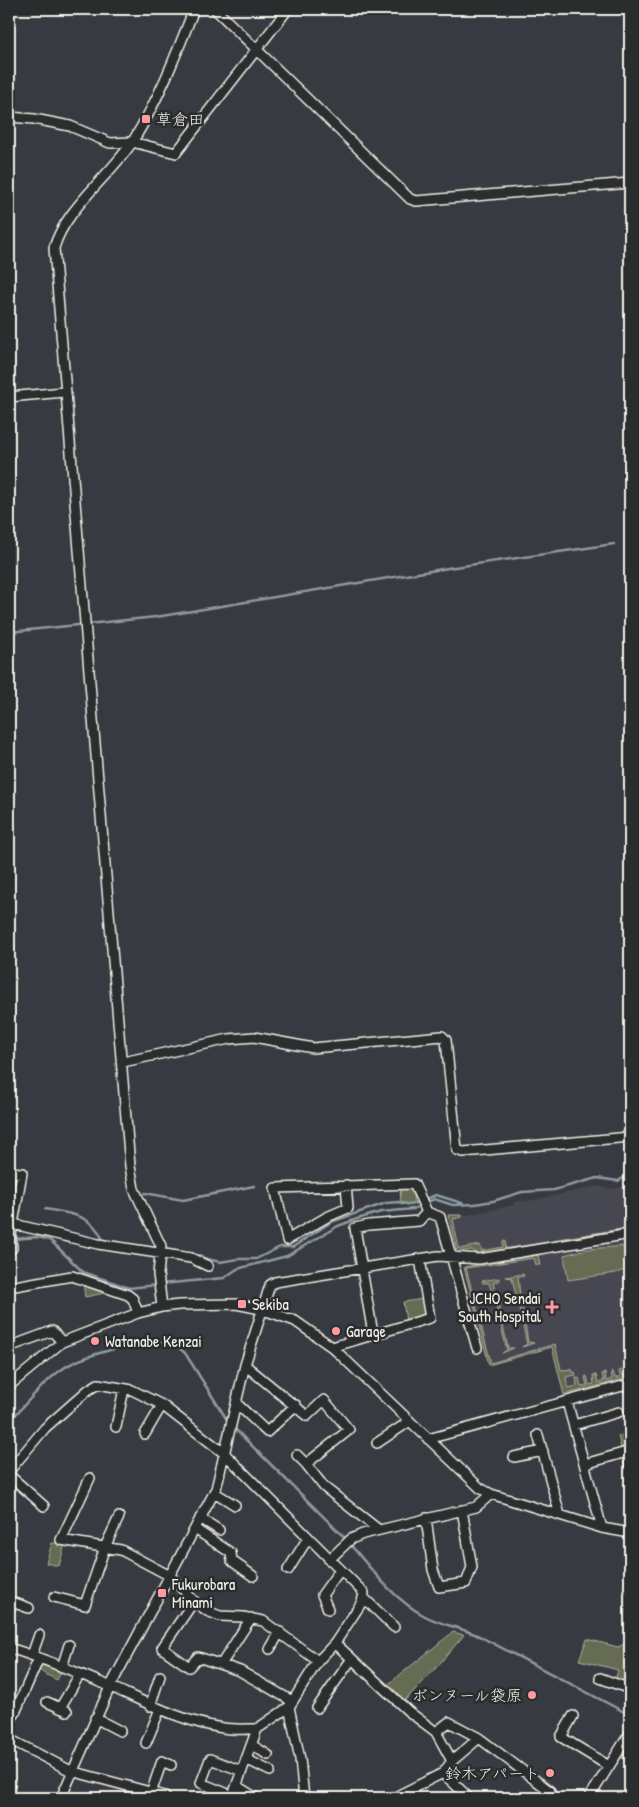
<svg xmlns="http://www.w3.org/2000/svg" width="639" height="1807" viewBox="0 0 639 1807" font-family="'Patrick Hand','Klee One',sans-serif">
<rect width="100%" height="100%" fill="#383a41"/>
<filter id="ink" filterUnits="userSpaceOnUse"><feTurbulence type="fractalNoise" baseFrequency=".02" numOctaves="2"/><feDisplacementMap in="SourceGraphic" scale="10" xChannelSelector="R" yChannelSelector="G"/><feConvolveMatrix kernelMatrix="1 2 1 2 8 2 1 2 1" color-interpolation-filters="sRGB"/></filter>
<g filter="url(#ink)">
<path fill="#464751" d="M630,1182V1229L478,1254L472,1250L457,1252L448,1215H467L514,1205V1202L534,1200L598,1186L611,1189L623,1187Z
M630,1239V1377L564,1395L552,1347L489,1365L464,1267Z"/>
<path fill="#666c52" stroke="#adae9d" d="M400,1188H408L412,1191L414,1202L401,1205Z
M448,1215H462V1217L453,1219L459,1249L480,1245L482,1251L503,1247V1241H505L506,1249L478,1254L472,1250L457,1252Z
M627,1222H629L630,1229L558,1239L627,1228Z
M627,1246L630,1252V1268L616,1273L568,1280L564,1255L587,1249Z
M538,1255L540,1265H536L534,1258L466,1268L491,1363L555,1344L561,1370L572,1369V1372H575L576,1375L566,1377L568,1388L577,1386L576,1378H579L581,1387L587,1386L585,1377L587,1376L589,1385L594,1384L593,1375H596L598,1383L604,1381L602,1374L605,1373L606,1381L612,1379L611,1372H613L615,1378L620,1377L619,1371L622,1370L623,1376L628,1374V1369H630V1377L564,1395L552,1347L489,1365L464,1267Z
M523,1274L524,1276L518,1277L520,1295L510,1297L516,1295L512,1278L506,1277Z
M499,1278V1281L493,1282L497,1299L488,1301L493,1297L489,1283H483L482,1281Z
M83,1283L105,1290V1293L85,1297Z
M424,1299L427,1313L424,1317L406,1321L403,1302Z
M517,1299H521L528,1342L534,1343L522,1347L527,1344Z
M504,1302L498,1304L508,1348H514L502,1353L507,1350L495,1303Z
M630,1433V1446L621,1448L618,1436Z
M52,1543L65,1544L59,1566L46,1563Z
M453,1632L464,1635L429,1676L403,1702L386,1686Z
M587,1639L618,1647L630,1641V1687L615,1681L618,1670L579,1660Z
M44,1662L62,1670L57,1680L43,1673L38,1668L40,1664Z
M630,1738V1763L618,1756Z"/>
<g fill="none" stroke-linecap="round" stroke-linejoin="round">
<path stroke="#8d9b9e" stroke-width="2.5" d="M9,632L156,617L448,568L614,544
M145,1193L183,1200L254,1186
M45,1209C68,1213 91,1214 102,1238
M14,1239L38,1237L50,1240L83,1272L129,1288L156,1285
M169,1250L180,1252
M195,1256L220,1262L238,1259H256L280,1247H293L331,1222L386,1203L399,1202L410,1205L436,1195L462,1203
M161,1284L224,1278L237,1269L287,1256L338,1226L357,1219L381,1212L413,1209L434,1199L453,1205L475,1204L493,1201L522,1192L554,1190L597,1178L618,1181L630,1174
M9,1422C25,1405 41,1384 61,1370C79,1356 142,1339 165,1343C173,1344 179,1347 185,1353L229,1423
M233,1427L346,1539
M350,1544C371,1569 395,1601 425,1616C442,1625 462,1628 479,1636L630,1715"/>
<defs>
<path id="minor" d="M215,9L410,199L416,201L630,183
M9,117L34,119L70,126L110,143L132,142L176,153L288,9
M9,397L64,392
M123,1062L229,1039L254,1037L313,1048L442,1036L446,1040L457,1150L463,1152L630,1137
M9,1172L22,1173L11,1235L12,1248H9
M346,1185L348,1208L327,1217L287,1240L275,1188L414,1184L427,1212L440,1217L477,1348
M9,1223L98,1244L191,1258L208,1266
M9,1287L72,1276L128,1295L133,1299L138,1313
M162,1307L158,1274L161,1246L134,1189L130,1166L54,248C64,210 111,175 133,141C159,99 176,55 194,9
M373,1334L355,1228L369,1225L419,1221L427,1212
M9,1347L52,1331L62,1342
M332,1347L430,1318L420,1259
M245,1365L307,1416L324,1400L349,1430L306,1464L324,1487L379,1530
M9,1386L62,1342L138,1313L162,1307L179,1305L236,1304L261,1309L295,1321L332,1347L480,1488L491,1494L602,1528L630,1533
M567,1402L602,1528
M236,1403L267,1432L296,1405
M574,1425L619,1412
M116,1427L124,1389
M145,1434L162,1405
M538,1435L560,1515
M428,1439L630,1384
M377,1443L410,1421
M627,1452L630,1465
M297,1455L306,1464
M514,1457L543,1451
M585,1464L630,1451
M9,1471L45,1428L88,1390L98,1384L132,1390L162,1405L225,1454L364,1593L362,1602L335,1643L318,1661L289,1707L257,1729L232,1798
M9,1475L44,1506
M90,1478L61,1540L121,1550L170,1576L194,1601L207,1611L220,1616L243,1617L263,1621L318,1661
M214,1492L235,1505
M200,1518L219,1530
M426,1518L433,1570L439,1587L466,1583L472,1567L462,1510
M195,1529L231,1553L232,1561L253,1576
M329,1560L351,1539L363,1534L476,1507L491,1494
M288,1570L308,1538
M54,1597L85,1605L105,1547L119,1517
M363,1597L394,1627
M9,1601L29,1608
M194,1601L162,1648L189,1667L198,1657L240,1671L292,1701
M328,1609L322,1595L340,1570
M335,1643L408,1711L436,1732L452,1761L443,1773L393,1798
M9,1648C43,1658 76,1672 109,1686C145,1702 183,1722 223,1728C234,1730 246,1729 257,1729
M270,1649L280,1632
M32,1655L39,1635
M222,1663L251,1618
M62,1667L69,1645
M600,1678L630,1689
M47,1702L67,1711
M150,1706L160,1676
M289,1707L300,1759L304,1798
M60,1708L80,1674
M317,1708L351,1660
M9,1712L14,1715L39,1658
M573,1716L561,1737L609,1766
M95,1718L120,1731
M436,1732L449,1722L479,1738L452,1761
M479,1738L550,1791
M11,1740L71,1771L165,1796
M146,1743L160,1709
M252,1745L268,1755
M246,1759L270,1771
M443,1773L469,1798
M237,1786L256,1798
M151,1793L162,1761L171,1765
M233,1796L201,1783L210,1759L242,1771
M61,1798L110,1687L216,1489L245,1365L270,1285L275,1282L438,1256L479,1259L630,1234
M589,1798L630,1733"/>
</defs>
<use href="#minor" stroke="#f4f1e8" stroke-width="12"/>
<use href="#minor" stroke="#2a2d2e" stroke-width="9"/>
</g>
</g>
<g fill="#ff9aa2" stroke="#2a2d2e" stroke-width="2">
<rect x="141" y="114" width="10" height="10" rx="2.5"/>
<rect x="237" y="1299" width="10" height="10" rx="2.5"/>
<path d="M549.5 1299.5h5v5h5v5h-5v5h-5v-5h-5v-5h5z"/>
<circle cx="336" cy="1331" r="5"/>
<circle cx="95" cy="1341" r="5"/>
<rect x="157" y="1588" width="10" height="10" rx="2.5"/>
<circle cx="532" cy="1695" r="5"/>
<circle cx="550" cy="1773" r="5"/>
</g>
<g text-anchor="middle" stroke-width="5" stroke-linejoin="round" paint-order="stroke">
<g font-size="16" fill="#f4f1e8" stroke="#2a2d2e" text-anchor="start">
<text x="156" y="125">草倉田</text>
<text x="541" y="1304" text-anchor="end">JCHO Sendai<tspan x="541" dy="18">South Hospital</tspan></text>
<text x="252" y="1310">Sekiba</text>
<text x="346" y="1337">Garage</text>
<text x="105" y="1347">Watanabe Kenzai</text>
<text x="172" y="1590">Fukurobara<tspan x="172" dy="18">Minami</tspan></text>
<text x="522" y="1701" text-anchor="end">ボンヌール袋原</text>
<text x="540" y="1779" text-anchor="end">鈴木アパート</text>
</g>
</g>
<rect width="639" height="1807" fill="none" stroke="#2a2d2e" stroke-width="30"/>
<rect x="15" y="15" width="609" height="1777" fill="none" stroke="#f4f1e8" stroke-width="2" filter="url(#ink)"/>
</svg>
